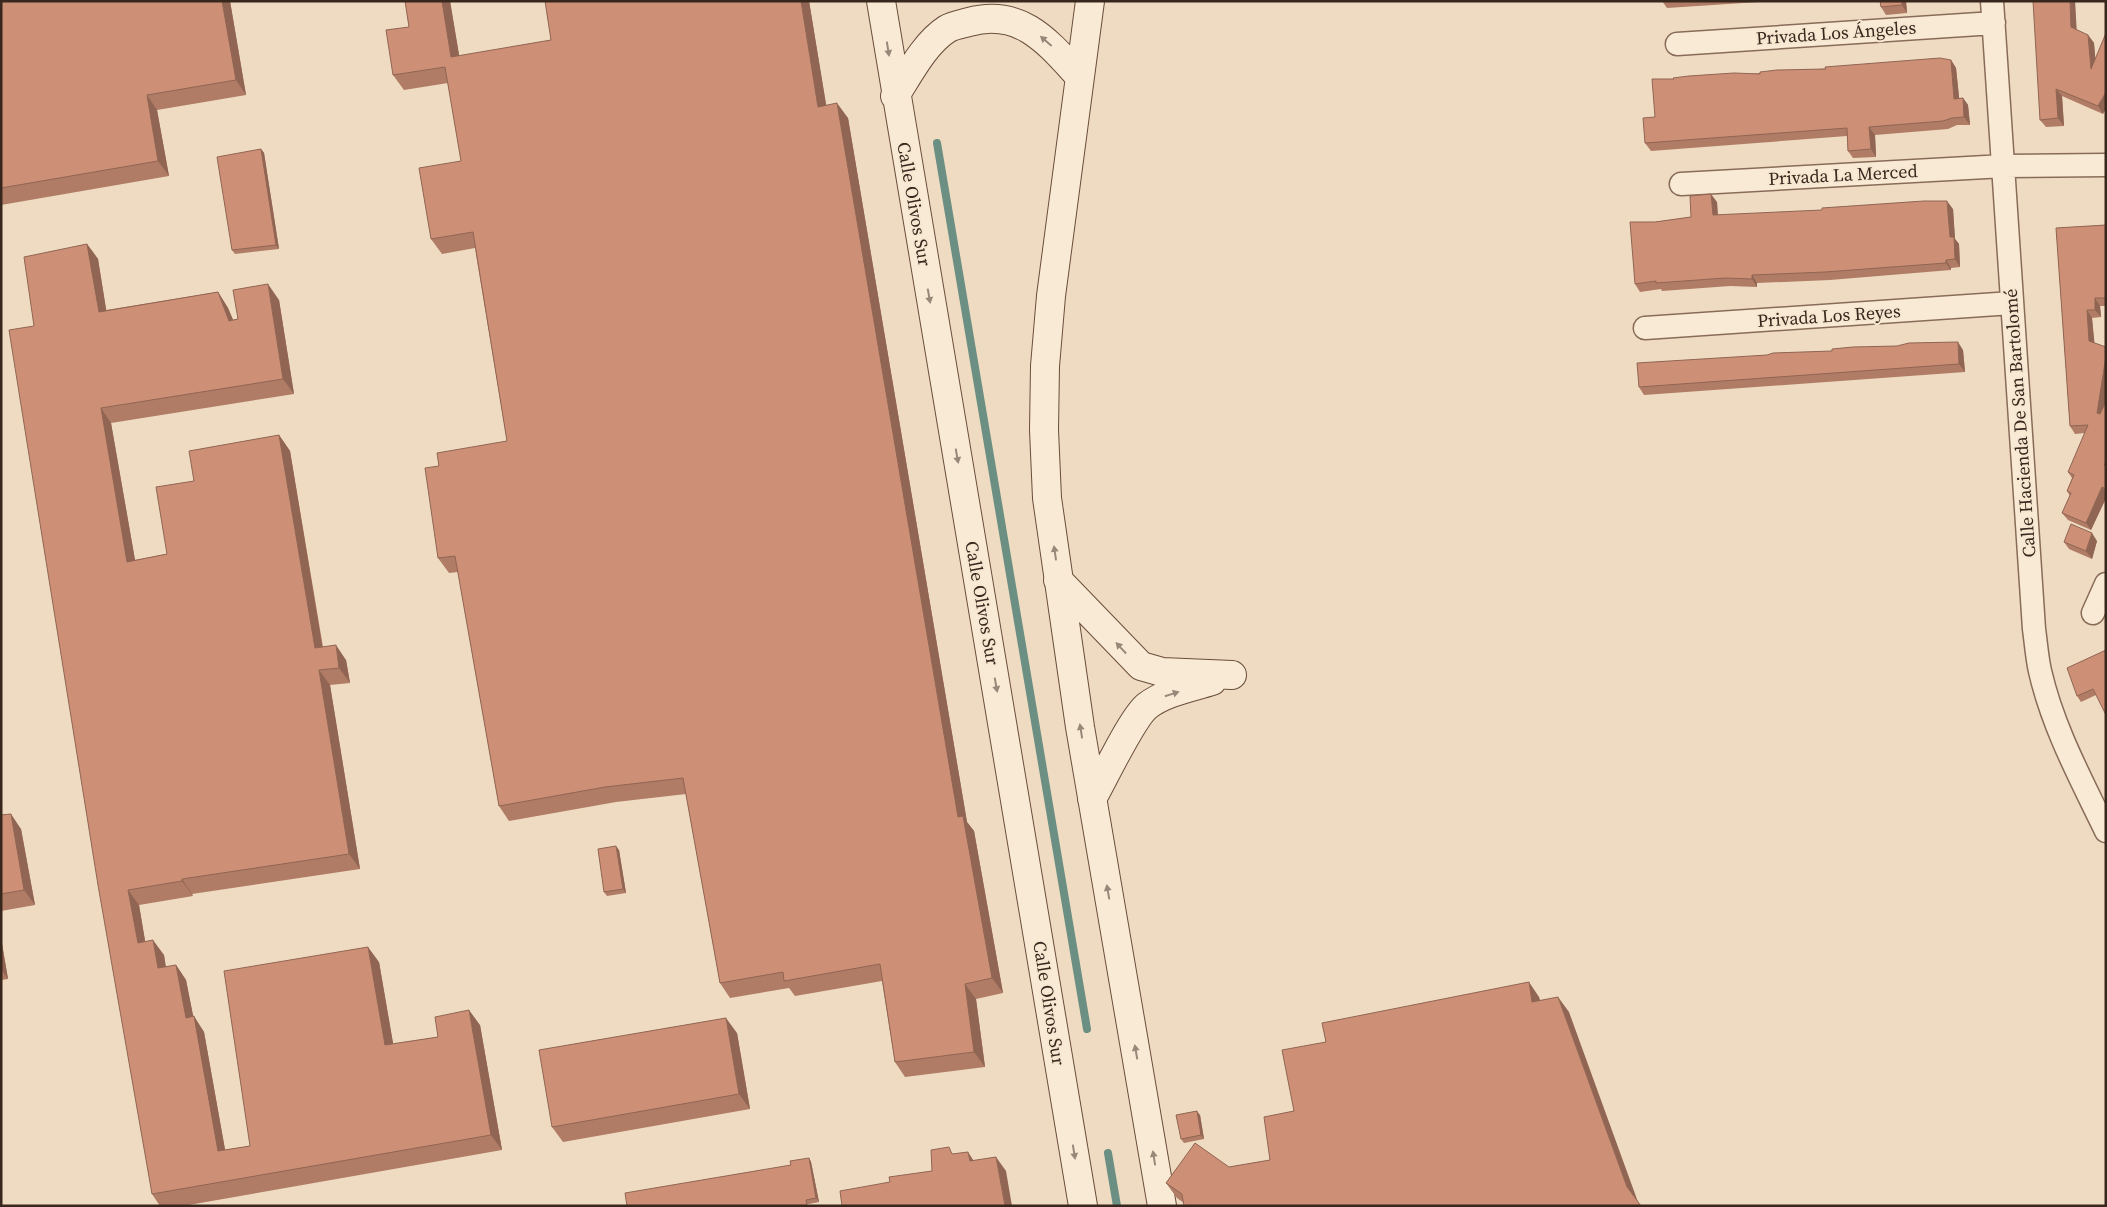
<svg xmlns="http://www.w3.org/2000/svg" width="2107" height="1207" viewBox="0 0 2107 1207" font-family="'Source Serif 4',serif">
<rect width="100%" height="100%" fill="#efdbc1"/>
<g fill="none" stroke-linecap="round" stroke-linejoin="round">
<path stroke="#6b8f82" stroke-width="8" d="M937,143L1087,1029
M1108,1153L1117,1206"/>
<defs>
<path id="street" d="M1992,1L2034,629C2036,643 2037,658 2040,671C2053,728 2081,779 2106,831
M1677,44L1994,23
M1681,184L2004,166L2106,165
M1645,328L2012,303
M2093,613L2106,584"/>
<path id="secondary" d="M881,1L1083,1206
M1090,1L1051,296L1045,366L1044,430L1047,498L1080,727L1162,1206
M895,96C909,74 925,43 947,29C953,25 962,24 969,22C1021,8 1048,42 1079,76
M1058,580L1141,666L1162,672L1232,675
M1092,799C1103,780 1132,718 1147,706C1165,692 1190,688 1212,681"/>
</defs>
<use href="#street" stroke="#886c59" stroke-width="25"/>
<use href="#secondary" stroke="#6a4d3c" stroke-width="30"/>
<use href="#street" stroke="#f9ead5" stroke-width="22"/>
<use href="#secondary" stroke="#f9ead5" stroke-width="28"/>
</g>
<path fill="#b07c66" d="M1,1H230L246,95L157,110L169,176L1,205Z
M405,1H450L459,56L551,40L545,1H809L826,105L848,118L967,822L974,831L1003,993L976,999L985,1067L905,1077L895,1062L882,981L795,996L789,988L730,998L720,983L686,794L616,802L509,821L499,806L458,572L449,573L438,558L439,466L507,441L475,248L442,254L431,239L461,161L448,83L404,90L393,75L409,27Z
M1662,1H1774L1667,8Z
M1880,1H1906L1907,13L1886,15L1881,7Z
M2075,1L2076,30L2088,35L2094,43L2095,60L2103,114L2062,96L2064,126L2046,127L2040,120Z
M1951,60L1956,68L1959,98H1963L1968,105L1970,125H1957L1948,129L1875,135L1876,157L1853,158L1848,151L1847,136L1651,151L1645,143L1655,117L1674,79Z
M261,149L264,153L279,249L235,254L232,250Z
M1717,202L1718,215L1953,209L1955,239L1959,244L1960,267L1951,268V270L1830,280L1757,283V287L1730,286L1662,291L1661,289L1640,292L1635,284L1655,222L1691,217Z
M2106,225V306H2100L2101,317L2092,318L2094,343L2106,347V498L2091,530L2068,520L2062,513L2070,496L2067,491L2072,478L2068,472L2085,433L2075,434L2070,426L2056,228Z
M87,244L98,259L106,310L218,292L228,308L233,320L238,319L279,300L294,394L111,423L135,560L167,554L194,481L279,435L290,451L323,647L346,660L350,683L330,685L360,869L192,894L193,896L139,905L145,941L164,955L166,967L176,965L186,980L193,1016L204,1032L225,1150L250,1146L379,962L393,1044L438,1037L480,1025L502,1150L183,1206H160L152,1194L34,326Z
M1963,350L1965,372L1644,395L1639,387L1832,351Z
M2097,541L2092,559L2069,549L2064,542Z
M2106,650L2096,695L2081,702L2077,696Z
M1,815L21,829L35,905L1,911Z
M619,850L626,893L607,896L604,892Z
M1,938L8,979L1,980Z
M1539,997L1540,1000L1569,1012L1184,1203L1177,1198L1166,1183L1229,1167L1270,1160L1326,1042Z
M737,1033L750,1109L563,1142L552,1127Z
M1200,1115L1204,1139L1184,1143L1181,1139Z
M809,1158L811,1162L819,1202L809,1204L627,1206L791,1165Z"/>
<path fill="#906553" d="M222,1H230L246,95L236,80Z
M442,1H450L462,72L451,57Z
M801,1H809L829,122L818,107Z
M1902,1H1906L1907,13L1902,5Z
M2070,1H2075L2077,35L2071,27Z
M2088,35L2094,43L2097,77L2091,69Z
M1951,60L1956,68L1960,106L1954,99Z
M2056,89L2062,96L2064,126L2058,118Z
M2106,92V109L2103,114L2098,106Z
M147,95L157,110L169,176L158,161Z
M1963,98L1968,105L1970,125L1964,117Z
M837,103L848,118L967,822L974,831L1003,993L992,978L958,817Z
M1869,127L1875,135L1876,157L1871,149Z
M261,149L264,153L279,249L276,245Z
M1711,194L1717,202L1718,223L1713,215Z
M1947,201L1953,209L1955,239L1959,244L1960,267L1955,259L1950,237Z
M87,244L98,259L109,327L99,312Z
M1946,260L1951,268V270L1946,263Z
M1752,275L1757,283V287L1752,279Z
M268,284L279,300L294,394L283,379Z
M218,292L228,308L240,336L229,321Z
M2095,298L2100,306L2101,317L2095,310Z
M2087,310L2092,318L2095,348L2089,341Z
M1958,342L1963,350L1965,372L1959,364Z
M2106,356V399L2103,420L2097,413Z
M101,408L111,423L138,577L127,562Z
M279,435L290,451L325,663L315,648Z
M2102,487L2106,492V498L2091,530L2086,523Z
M2092,533L2097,541L2092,559L2086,551Z
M336,645L346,660L350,683L339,668Z
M319,670L330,685L360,869L349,854Z
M11,814L21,829L35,905L24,890Z
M616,846L619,850L626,893L623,889Z
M182,879L192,894L193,896L182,881Z
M128,890L139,905L148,958L138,943Z
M1,938L8,979L1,969Z
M153,940L164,955L168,983L158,968Z
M368,947L379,962L396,1060L385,1045Z
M176,965L186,980L195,1025L194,1016L204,1032L228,1166L218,1151L186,1018Z
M1529,982L1539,997L1543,1017L1532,1002Z
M965,984L976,999L985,1067L974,1052Z
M1558,997L1569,1012L1638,1202L1627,1187Z
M469,1010L480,1025L502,1150L491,1135Z
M726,1018L737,1033L750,1109L739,1094Z
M1197,1111L1200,1115L1204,1139L1201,1135Z
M968,1152L977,1166L970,1161Z
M996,1157L1006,1171L1012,1206H1005Z
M809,1158L811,1162L819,1202L816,1198Z"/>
<path fill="#cd9077" stroke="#906553" d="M1,1H222L236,80L147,95L158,161L1,188Z
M405,1H442L451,57L551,40L545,1H801L818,107L837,103L958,817L963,816L992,978L965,984L974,1052L895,1062L880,964L784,981L783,972L720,983L683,778L605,787L499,806L455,556L438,558L425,468L439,466L437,453L507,441L473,232L431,239L419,168L461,161L445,67L393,75L386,30L409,27Z
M1880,1H1902V5L1881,7Z
M2033,1H2070L2071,27L2088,35L2091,69L2106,33V92L2098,106L2056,89L2058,118L2040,120Z
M1940,58L1951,60L1954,99L1963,98L1964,117L1952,118L1943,121L1869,127L1871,149L1848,151L1847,128L1645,143L1643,118L1655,117L1652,79H1674L1673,78L1689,76L1734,73L1760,74V72L1777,70L1826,69L1825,67Z
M261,149L276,245L232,250L217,157Z
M1711,194L1713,215L1822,210V208L1924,201H1947L1950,237H1954L1955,259L1946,260V263L1825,272L1752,275V279L1725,278L1656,283V281L1635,284L1630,222H1655L1691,217L1690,196Z
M2106,225V298H2095V310H2087L2089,341L2106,347V356L2097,413L2100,414L2106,401V462L2104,465H2106V489L2102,487L2086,523L2062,513L2071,493L2067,491L2074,475L2068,472L2088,425L2070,426L2056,228Z
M87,244L99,312L218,292L229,321L238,319L233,290L268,284L283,379L101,408L127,562L167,554L156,487L194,481L189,451L279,435L315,648L336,645L339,668L319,670L349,854L182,879V881L128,890L138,943L153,940L158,968L176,965L186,1018L194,1016L218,1151L250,1146L224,971L368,947L385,1045L438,1037L435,1017L469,1010L491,1135L152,1194L98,885L9,330L34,326L24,257Z
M1958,342L1959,364L1639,387L1637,363L1767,355L1773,353L1832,351V349L1853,347L1897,346L1909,343Z
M2071,524L2092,533L2086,551L2064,542Z
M2106,650V715L2093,689L2077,696L2067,668Z
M11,814L24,890L1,894V815Z
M616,846L623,889L604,892L598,849Z
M1529,982L1532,1002L1558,997L1627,1187L1641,1206H1184L1182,1194L1166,1183L1195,1143L1229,1167L1270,1160L1264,1117L1294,1111L1282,1050L1326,1042L1322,1023Z
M726,1018L739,1094L552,1127L539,1050Z
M1197,1111L1201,1135L1181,1139L1176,1115Z
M949,1147L952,1154L968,1152L970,1161L996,1157L1005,1206H842L840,1191L890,1182L889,1177L932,1171L931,1150Z
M809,1158L816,1198L806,1200L807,1206H627L625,1193L791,1165L790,1161Z"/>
<defs><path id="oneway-solid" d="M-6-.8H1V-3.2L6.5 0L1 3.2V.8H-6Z" transform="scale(1.25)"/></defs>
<g fill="#988879">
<use href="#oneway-solid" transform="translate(1046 41) rotate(-139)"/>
<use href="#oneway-solid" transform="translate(888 49) rotate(81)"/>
<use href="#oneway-solid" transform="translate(929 296) rotate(80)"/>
<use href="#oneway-solid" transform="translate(957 456) rotate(80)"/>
<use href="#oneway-solid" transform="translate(1055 553) rotate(-98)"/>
<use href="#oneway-solid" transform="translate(1121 648) rotate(-133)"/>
<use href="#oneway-solid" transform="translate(996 685) rotate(80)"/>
<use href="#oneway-solid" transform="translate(1172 694) rotate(-18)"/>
<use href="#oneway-solid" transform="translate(1081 731) rotate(-99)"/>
<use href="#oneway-solid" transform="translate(1108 892) rotate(-100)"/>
<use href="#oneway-solid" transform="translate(1136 1052) rotate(-100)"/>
<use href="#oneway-solid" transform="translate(1074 1152) rotate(81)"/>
<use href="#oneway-solid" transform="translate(1154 1158) rotate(-99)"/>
</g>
<g text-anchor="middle" stroke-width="4" stroke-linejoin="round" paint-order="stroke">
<g font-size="18" fill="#38271d" stroke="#f6e7d1">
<text transform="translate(1836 33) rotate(-4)" y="6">Privada Los Ángeles</text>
<text transform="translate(1843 175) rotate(-3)" y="6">Privada La Merced</text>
<text transform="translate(914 204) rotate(80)" y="6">Calle Olivos Sur</text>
<text transform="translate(1829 316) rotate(-4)" y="6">Privada Los Reyes</text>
<text transform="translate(2020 423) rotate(-94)" y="6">Calle Hacienda De San Bartolomé</text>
<text transform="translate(982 603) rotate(80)" y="6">Calle Olivos Sur</text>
<text transform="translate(1049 1003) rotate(81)" y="6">Calle Olivos Sur</text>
</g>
</g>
<rect width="2107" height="1207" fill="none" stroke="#38271d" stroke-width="5"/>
</svg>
